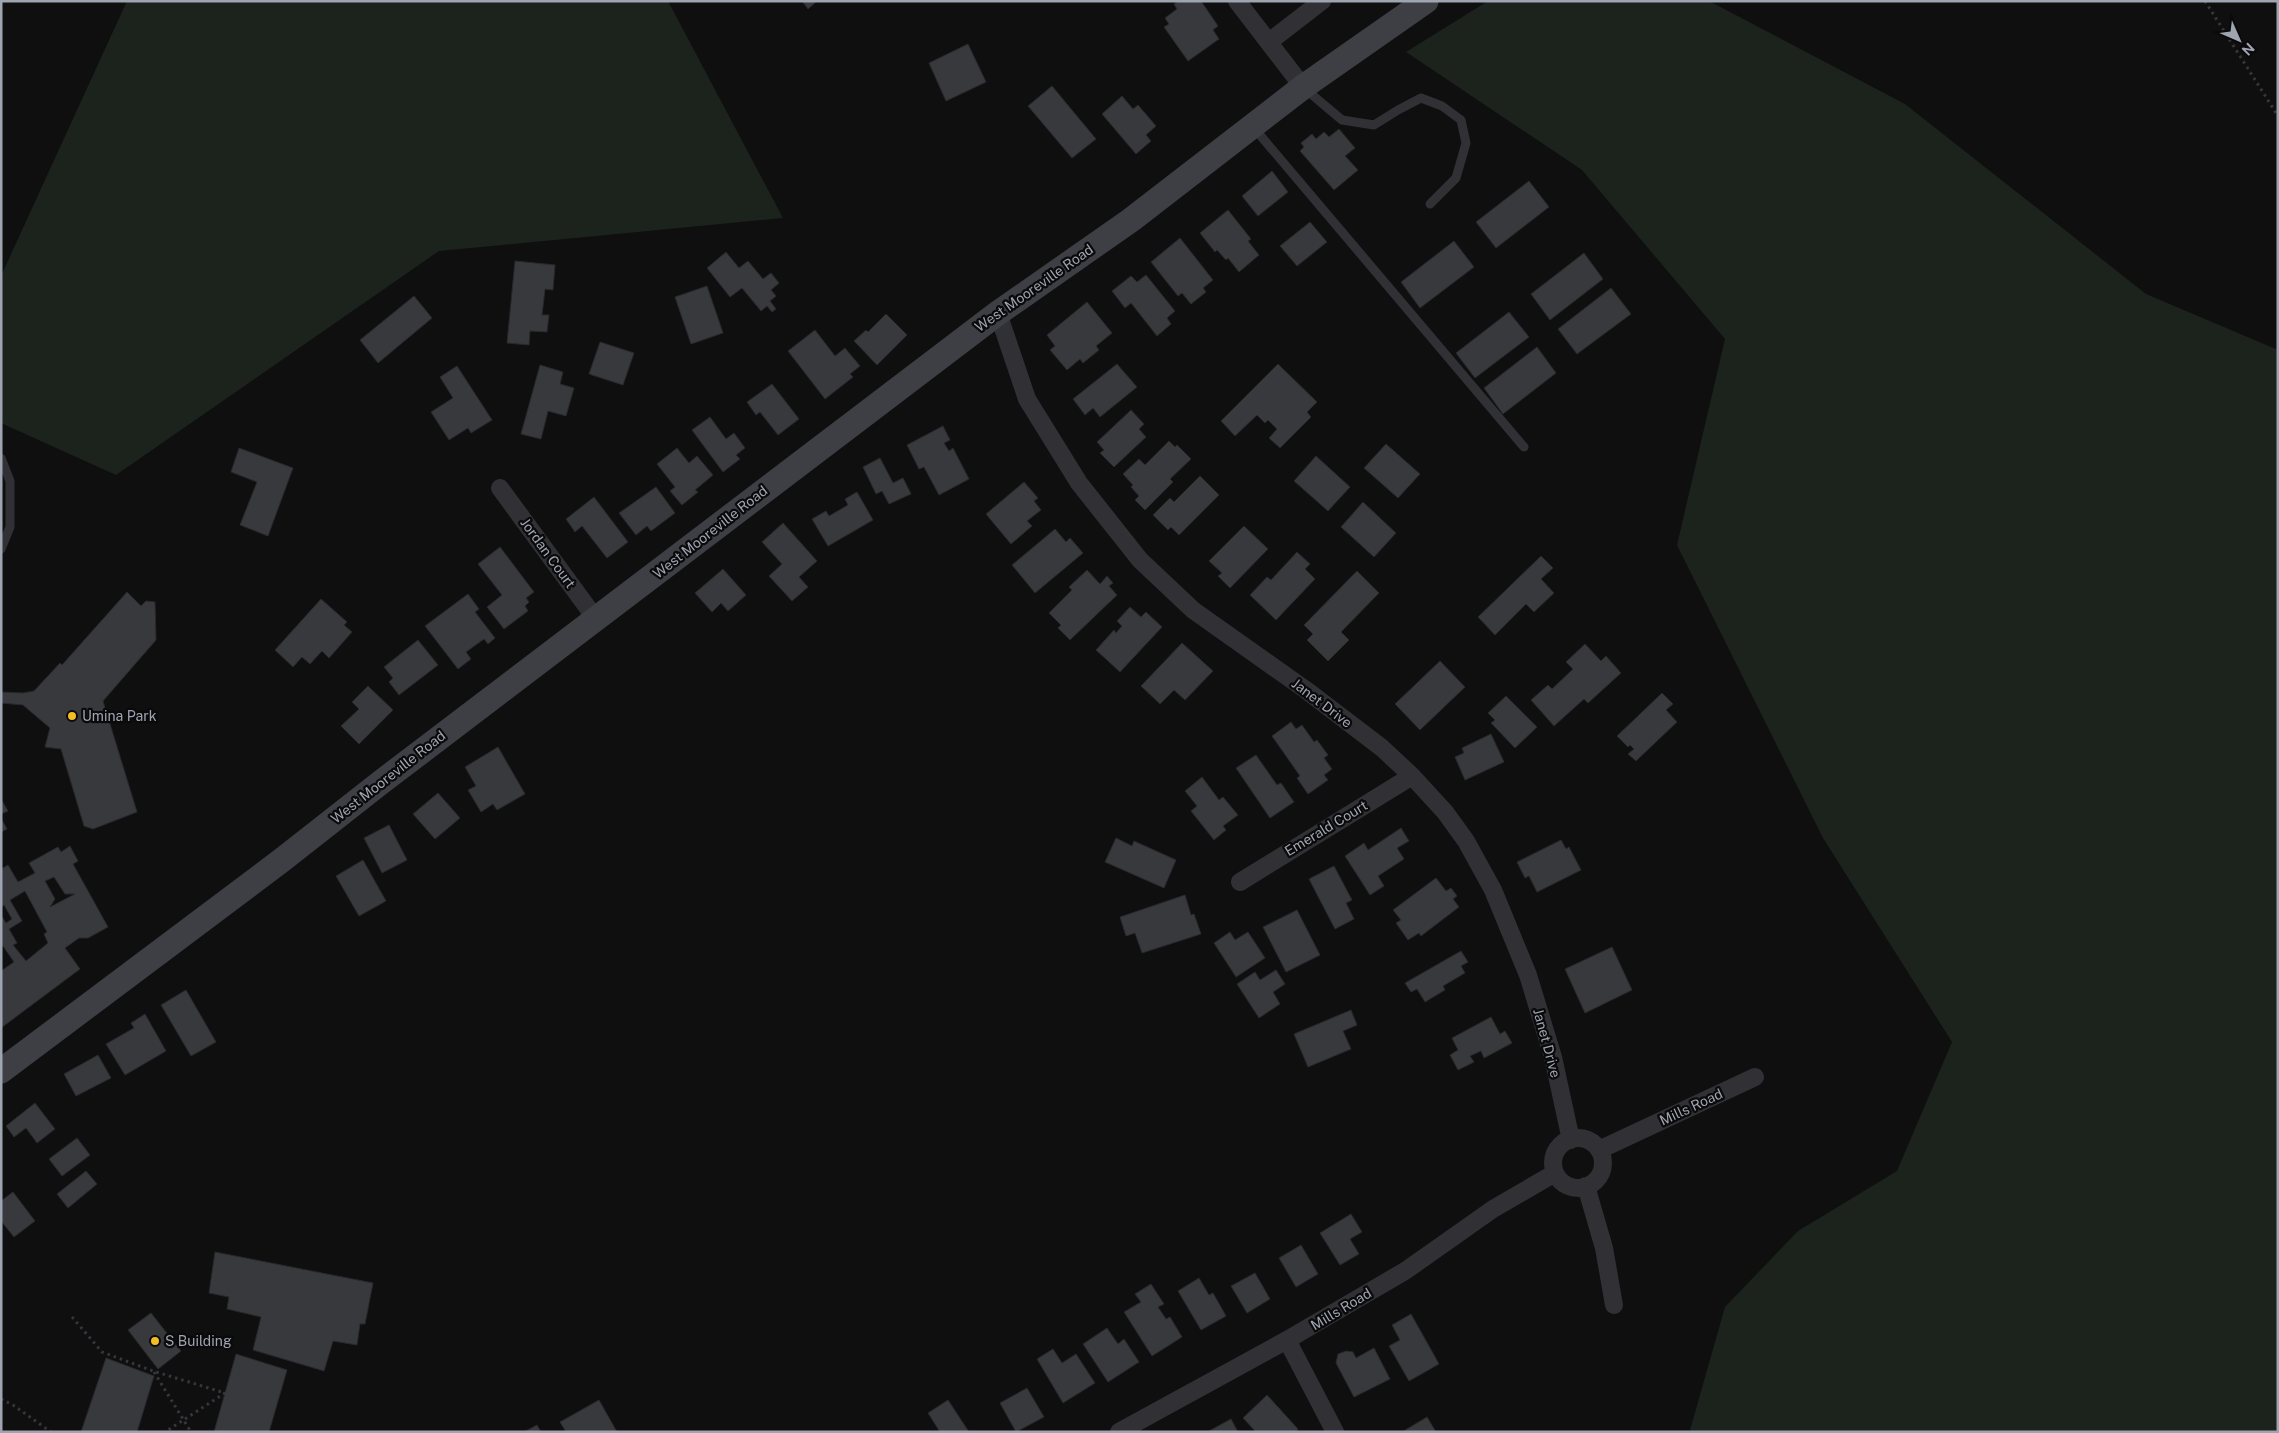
<svg xmlns="http://www.w3.org/2000/svg" width="2279" height="1433" viewBox="0 0 2279 1433" font-family="'Public Sans',sans-serif">
<rect width="100%" height="100%" fill="#0f0f10"/>
<path fill="#1b231c" d="M127,1H668L783,218L439,251L116,475L1,423V276Z
M1488,1H1709L1905,104L2146,294L2278,350V1432H1693L1690,1430L1725,1307L1798,1231L1897,1171L1952,1042L1823,838L1677,545L1725,339L1582,170L1406,52Z"/>
<path fill="#38393d" stroke="#29292c" fill-rule="evenodd" d="M802,1H817L808,9Z
M1178,1H1201L1218,26L1213,30L1219,39L1188,61L1164,27L1169,24L1165,18L1177,9L1174,4Z
M968,44L986,82L946,101L929,63Z
M1052,86L1096,139L1072,158L1028,106Z
M1122,96L1133,109L1138,105L1156,126L1146,135L1151,141L1136,154L1102,114Z
M1339,129L1355,148L1345,156L1358,170L1334,190L1300,151L1304,147L1301,143L1312,134L1316,139L1324,132L1329,137Z
M1272,171L1288,192L1258,216L1242,196Z
M1529,181L1549,207L1496,248L1476,222Z
M1228,210L1251,239L1248,241L1259,255L1239,272L1228,258L1226,260L1217,250L1215,252L1200,233Z
M1310,222L1327,242L1297,266L1280,246Z
M1180,238L1213,280L1203,288L1206,292L1191,304L1182,293L1178,296L1151,262Z
M1454,241L1474,267L1420,308L1401,282Z
M726,252L739,268L748,261L763,279L771,273L779,283L771,290L776,296L770,301L776,309L772,312L767,306L761,311L742,288L730,297L707,268Z
M1584,253L1603,279L1550,320L1531,294Z
M515,261L555,265L553,290L545,289L542,315H549L547,332L530,331L529,345L507,343Z
M1146,275L1175,311L1167,318L1171,324L1157,336L1131,303L1125,308L1112,291L1131,276L1137,282Z
M707,286L723,333L691,344L675,297Z
M1611,288L1631,314L1577,354L1558,329Z
M414,296L432,318L378,363L360,340Z
M1087,302L1112,333L1096,346L1099,350L1083,363L1080,359L1067,370L1050,350L1055,346L1047,335Z
M1509,312L1529,337L1475,378L1456,353Z
M886,314L907,335L877,365L854,341L866,330L868,332Z
M815,330L835,356L845,348L860,366L850,374L853,377L825,399L788,351Z
M600,342L634,353L623,385L589,374Z
M1537,347L1556,373L1503,414L1484,388Z
M1117,364L1137,387L1100,417L1093,408L1085,415L1073,399Z
M1278,364L1317,402L1307,412L1311,417L1280,448L1269,438L1277,429L1268,420L1265,423L1257,415L1235,436L1221,421Z
M540,365L563,372L560,384L574,388L566,416L548,411L541,439L521,434Z
M457,366L492,420L471,433L468,428L449,440L431,412L453,398L440,377Z
M772,384L799,419L778,435L760,412L756,415L747,402Z
M1131,410L1144,424L1139,429L1146,437L1114,467L1100,453L1104,450L1097,442Z
M710,417L726,439L734,433L745,448L736,455L740,459L723,472L692,430Z
M943,426L950,440L944,443L949,451L953,448L969,479L939,495L924,467L919,469L907,445Z
M1169,441L1175,447L1177,445L1191,459L1170,479L1173,482L1145,510L1135,500L1139,496L1131,487L1133,485L1123,474L1139,459L1145,465Z
M1386,444L1420,474L1398,498L1364,468Z
M239,448L293,468L268,536L240,525L257,482L231,472Z
M677,448L689,463L697,456L713,475L695,490L698,492L682,505L670,491L675,487L657,464Z
M1316,456L1350,487L1328,511L1294,481Z
M880,458L893,483L903,478L911,494L889,504L882,491L876,494L863,467Z
M1200,476L1219,495L1179,535L1171,527L1168,530L1153,515L1170,498L1174,502Z
M1024,482L1038,498L1034,501L1041,510L1027,521L1032,526L1011,544L986,514Z
M656,487L675,513L651,531L647,526L636,535L619,513Z
M857,492L873,520L828,546L812,519L826,511L829,516L848,505L845,499Z
M594,497L628,542L607,558L582,526L575,532L566,519Z
M1363,502L1396,533L1374,557L1341,527Z
M783,523L817,561L799,577L808,587L792,601L769,576L782,564L762,542Z
M1244,526L1268,549L1230,588L1218,576L1222,573L1209,561Z
M1055,529L1066,542L1070,538L1083,553L1035,593L1012,565Z
M500,547L534,592L526,598L529,602L525,606L528,611L504,629L487,607L502,595L478,564Z
M1297,552L1310,564L1305,569L1315,579L1276,620L1250,595L1267,577L1271,580Z
M1541,556L1553,568L1541,579L1554,593L1534,612L1526,604L1495,635L1478,617Z
M723,569L746,595L728,611L721,603L712,612L695,593Z
M1087,570L1100,584L1107,576L1113,583L1109,586L1117,595L1070,640L1058,628L1061,625L1049,613L1072,590L1069,587Z
M1357,571L1379,593L1341,632L1349,640L1328,661L1307,640L1313,634L1304,625Z
M127,592L141,606L146,601L155,602L156,640L103,701L137,812L93,829L84,826L61,749L45,747L50,728L23,705L1,703V692L23,693L34,691L60,663L62,665Z
M468,594L479,609L475,612L495,638L488,644L484,639L466,652L471,659L458,669L425,626Z
M321,599L347,622L344,625L352,632L329,658L322,651L310,664L302,657L293,667L275,650Z
M1130,607L1141,617L1146,612L1162,627L1120,672L1096,650L1114,630L1116,633L1122,626L1117,621Z
M418,640L438,665L399,695L389,682L393,678L384,667Z
M1182,643L1213,671L1185,700L1174,690L1160,704L1141,686Z
M1585,644L1601,661L1606,656L1621,673L1588,703L1584,699L1554,726L1531,700L1548,685L1552,689L1573,669L1566,662Z
M1440,661L1465,687L1420,730L1395,704Z
M368,686L393,710L359,744L341,726L359,709L352,702Z
M1662,693L1673,704L1666,710L1677,722L1636,761L1628,754L1634,749L1630,745L1628,747L1617,736Z
M1506,696L1537,727L1515,748L1491,723L1495,720L1488,713Z
M1291,722L1296,729L1302,725L1314,742L1317,740L1328,755L1324,758L1332,769L1324,775L1328,780L1308,794L1297,778L1300,776L1272,736Z
M1491,734L1504,762L1465,780L1455,757L1464,753L1462,748Z
M498,747L525,794L497,810L493,804L481,812L468,790L476,786L465,767Z
M1256,755L1277,785L1281,783L1294,802L1270,818L1236,768Z
M1202,777L1219,800L1223,797L1238,815L1223,826L1226,830L1214,840L1191,811L1197,806L1185,791Z
M438,793L460,818L435,839L413,814Z
M1,799L8,811L1,814Z
M1,818L7,829L1,832Z
M389,825L407,860L382,873L364,838Z
M1401,828L1409,841L1397,848L1404,859L1378,876L1384,886L1370,895L1345,856L1364,843L1368,850Z
M1116,838L1132,846L1134,841L1176,860L1164,888L1105,862Z
M1561,840L1566,849L1569,847L1581,870L1537,892L1529,876L1525,878L1517,862Z
M70,846L78,861L73,864L108,927L88,938H79L65,948L80,969L1,1028V971L14,962L3,946L1,947V915L6,923L12,919L4,905L1,907V869L8,865L18,882L35,873L29,863L58,847L61,852ZM54,877L65,894H75L50,907L55,899L45,881ZM25,891L47,932L44,934L48,943L26,961L13,945L17,943L9,929L22,921L10,900Z
M363,860L386,901L359,916L336,876Z
M1334,866L1352,900L1346,903L1354,919L1335,929L1309,879Z
M1436,878L1446,891L1451,888L1457,896L1453,899L1459,907L1421,936L1419,933L1408,940L1396,923L1401,920L1393,910Z
M1185,895L1191,915L1194,914L1201,934L1142,953L1135,933L1126,936L1120,917Z
M1297,910L1320,955L1286,972L1263,927Z
M1230,932L1235,940L1248,932L1265,958L1236,977L1214,943Z
M1612,947L1632,990L1585,1013L1565,969Z
M1461,951L1468,962L1461,966L1465,973L1443,986L1445,990L1425,1002L1417,989L1411,992L1405,983Z
M1276,970L1285,984L1273,992L1280,1004L1259,1018L1237,984L1255,972L1260,980Z
M186,990L216,1042L191,1056L161,1005Z
M1351,1010L1357,1025L1343,1031L1351,1049L1308,1067L1294,1034Z
M145,1014L166,1051L125,1075L106,1044L134,1028L131,1023Z
M1491,1017L1500,1034L1505,1031L1512,1043L1484,1058L1481,1051L1470,1056L1474,1062L1458,1070L1450,1055L1458,1050L1452,1038Z
M98,1055L111,1078L76,1096L64,1074Z
M35,1103L55,1129L37,1143L26,1128L14,1137L6,1126Z
M77,1138L90,1155L62,1176L49,1159Z
M86,1171L97,1184L68,1208L57,1194Z
M13,1192L35,1221L14,1237L1,1221V1201Z
M1351,1214L1362,1232L1350,1239L1359,1254L1340,1265L1320,1233Z
M1301,1245L1318,1274L1296,1287L1279,1258Z
M215,1252L373,1283L365,1324H360L357,1345L333,1341L324,1371L253,1350L261,1317L227,1309L229,1297L209,1293Z
M1255,1273L1270,1299L1247,1313L1231,1286Z
M1199,1278L1209,1295L1213,1293L1226,1316L1201,1330L1178,1291Z
M1151,1284L1164,1304L1158,1307L1166,1319L1170,1317L1182,1337L1152,1356L1124,1312L1141,1302L1135,1294Z
M151,1313L181,1351L158,1369L128,1330Z
M1411,1314L1439,1364L1409,1381L1389,1346L1400,1340L1392,1325Z
M1107,1328L1118,1344L1124,1339L1139,1362L1108,1382L1083,1344Z
M1374,1348L1390,1379L1354,1397L1336,1363L1338,1354L1346,1351L1353,1352L1356,1358Z
M1053,1349L1062,1363L1076,1354L1095,1383L1063,1403L1037,1359Z
M236,1354L287,1370L269,1432H214Z
M106,1358L154,1376L137,1432H81Z
M1027,1388L1044,1417L1016,1432L1000,1403Z
M1267,1395L1298,1429L1296,1432H1256L1243,1418Z
M599,1400L617,1432H566L560,1422Z
M948,1400L969,1432H940L928,1413Z
M1427,1417L1436,1432H1402Z
M1231,1419L1238,1432H1209V1431Z
M537,1425L541,1432H524Z"/>
<g fill="none" stroke-linecap="round" stroke-linejoin="round">
<path stroke="#36373c" stroke-width="3" stroke-dasharray="2.5 4" stroke-linecap="butt" d="M2205,1L2278,116
M72,1317L102,1352L153,1371L225,1393L165,1432
M154,1372L191,1432
M1,1399L13,1405L51,1432"/>
<path stroke="#303035" stroke-width="9" d="M1304,88L1342,120L1374,125L1398,110L1421,98L1442,106L1461,120L1466,143L1456,178L1430,204
M1254,128L1524,447
M1,458L10,481V527L1,549"/>
<path stroke="#303035" stroke-width="18" d="M1237,1L1303,87
M1269,42L1322,1
M998,313L1027,399L1079,483L1140,560L1193,610L1306,690L1382,748L1412,776L1445,812L1466,841L1493,890L1528,975L1553,1057L1571,1140
M500,488L596,619
M1240,882L1412,776
M1553 1163a25 25 0 1 1 50 0a25 25 0 1 1-50 0Z
M1599,1150L1755,1077
M1586,1186L1604,1248L1614,1305
M1287,1340L1335,1432
M1119,1432L1287,1340L1405,1271L1493,1209L1555,1173"/>
<path stroke="#3e3f45" stroke-width="25" d="M1,1071L282,860L380,783L998,313L1131,220L1303,87L1426,1"/>
</g>
<g fill="#f3bd24" stroke="#0a0a0b" stroke-width="2">
<circle cx="72" cy="716" r="5"/>
<circle cx="155" cy="1341" r="5"/>
</g>
<g text-anchor="middle" stroke-width="4.5" stroke-linejoin="round" paint-order="stroke">
<g font-size="14" fill="#9fa4b1" stroke="#0a0a0b">
<text transform="translate(1034 288) rotate(-35)" y="5">West Mooreville Road</text>
<text transform="translate(710 532) rotate(-38)" y="5">West Mooreville Road</text>
<text transform="translate(548 553) rotate(54)" y="5">Jordan Court</text>
<text transform="translate(1322 703) rotate(37)" y="5">Janet Drive</text>
<text transform="translate(388 777) rotate(-38)" y="5">West Mooreville Road</text>
<text transform="translate(1326 828) rotate(-31)" y="5">Emerald Court</text>
<text transform="translate(1547 1043) rotate(75)" y="5">Janet Drive</text>
<text transform="translate(1691 1107) rotate(-25)" y="5">Mills Road</text>
<text transform="translate(1341 1309) rotate(-31)" y="5">Mills Road</text>
</g>
<g font-size="14" fill="#9fa4b1" stroke="#0a0a0b" text-anchor="start">
<text x="82" y="721">Umina Park</text>
<text x="165" y="1346">S Building</text>
</g>
</g>
<rect width="2279" height="1433" fill="none" stroke="#9fa4b1" stroke-width="5"/>
<g transform="translate(2239 40) rotate(135)" stroke="#0a0a0b" stroke-width="4" paint-order="stroke">
<path d="M0-4L9 19L0 12L-9 19Z" fill="#9fa4b1"/>
<text y="-8" font-size="14" font-weight="bold" text-anchor="middle" fill="#9fa4b1">N</text>
</g>
</svg>
